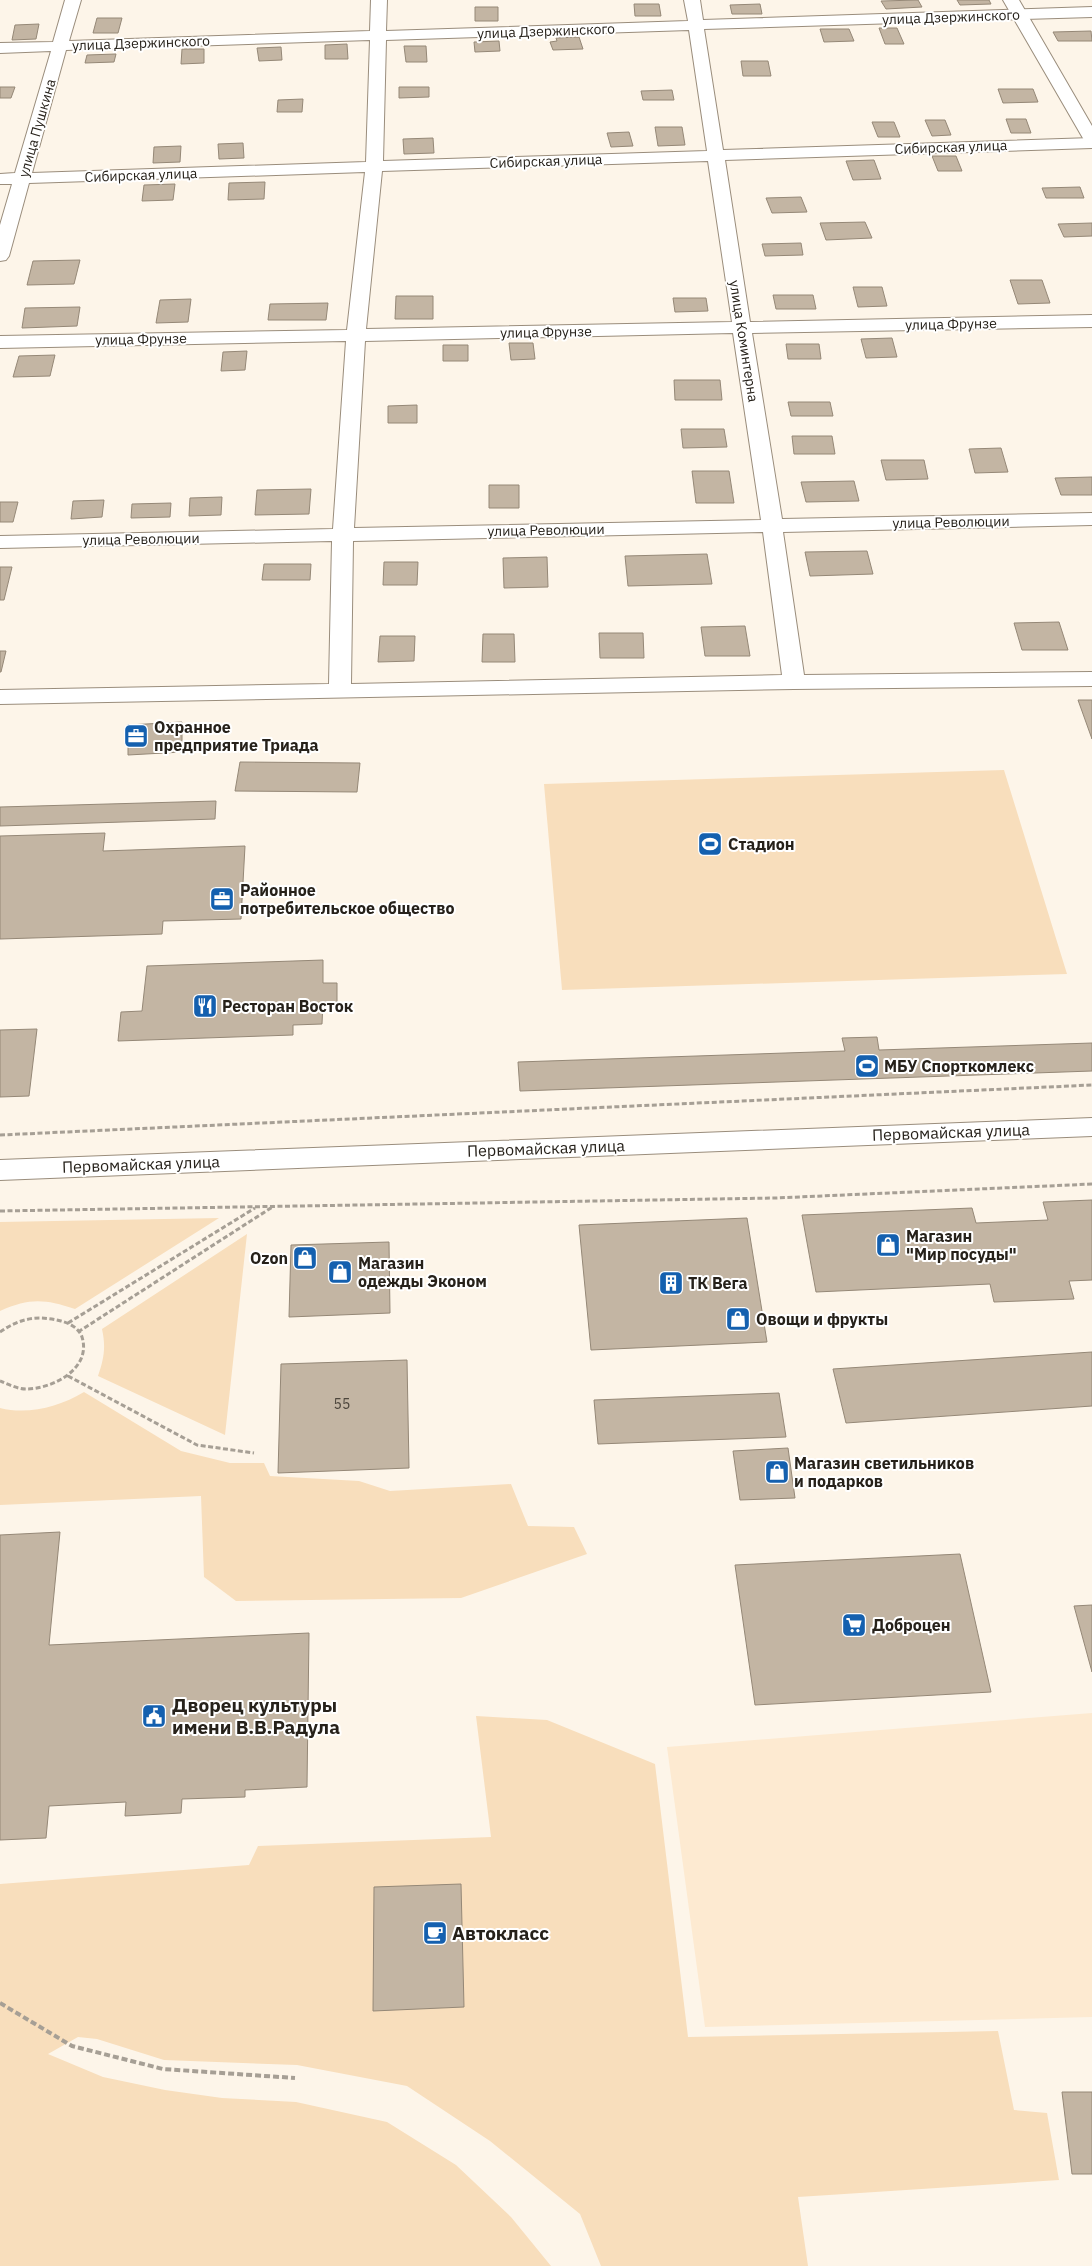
<svg xmlns="http://www.w3.org/2000/svg" width="1092" height="2266" viewBox="0 0 1092 2266" font-family="'IBM Plex Sans',sans-serif">
<rect width="100%" height="100%" fill="#fdf5e9"/>
<path fill="#fdead1" d="M1092,1713V2017L705,2027L667,1747Z"/>
<path fill="#f8debc" d="M1004,770L1067,974L562,990L544,784Z
M219,1218L75,1309C44,1299 30,1298 0,1311V1222Z
M247,1234L225,1435L98,1376C104,1359 106,1347 102,1329Z
M84,1392L181,1451L230,1463H264L270,1476L359,1481L390,1491L511,1484L528,1526L574,1527L587,1554L461,1598L236,1601L204,1577L201,1496L0,1505V1408C28,1415 59,1407 84,1392Z
M476,1716L547,1720L655,1764L688,2037L998,2031L1014,2110L1047,2113L1059,2180L798,2197L808,2266H601L580,2214L490,2141L407,2086L297,2065L164,2060L97,2039L78,2037L48,2054L103,2077L165,2090L222,2098L296,2102L387,2122L456,2165L511,2217L551,2266H0V1884L249,1865L258,1846L491,1837Z"/>
<path fill="#c3b5a3" stroke="#958877" d="M918,0L922,7L886,9L881,1Z
M957,0H989L991,4L960,5Z
M634,4H659L661,16H635Z
M760,4L762,14H732L730,5Z
M475,7H498V21H475Z
M97,18H122L118,33H93Z
M39,24L36,39L12,40L15,25Z
M879,28H897L904,44H885Z
M820,29H849L854,41L824,42Z
M1091,31L1092,41H1058L1053,32Z
M579,37L583,49L553,50L550,42L557,41L556,38Z
M499,41L500,51L475,52L474,42Z
M347,44L348,59H325V45Z
M404,46H426L427,62H406Z
M281,47L282,60L259,61L257,48Z
M182,49H204V63L181,64Z
M116,54L114,62L85,63L87,55Z
M741,61H768L771,76H743Z
M0,87H15L11,98H0Z
M399,87H429V97L399,98Z
M998,89H1033L1038,102L1003,103Z
M672,90L674,100H643L641,91Z
M303,99L302,112H277L278,100Z
M1006,119H1026L1031,133H1011Z
M925,120H945L951,135L932,136Z
M872,122H894L900,137H878Z
M655,127H682L685,145L658,146Z
M629,132L633,146L611,147L607,133Z
M433,138L434,153L404,154L403,139Z
M243,143L244,158L219,159L218,144Z
M181,146L180,162L153,163L154,147Z
M932,156H956L962,171H938Z
M874,160L881,179L853,180L846,161Z
M265,182L264,199L228,200L229,183Z
M175,184L173,200L142,201L144,185Z
M1080,187L1084,198H1046L1042,188Z
M801,197L807,212L772,213L766,198Z
M865,222L872,238L826,240L820,223Z
M1092,223V236L1064,237L1058,224Z
M801,243L803,255L765,256L762,244Z
M80,260L74,284L27,285L33,261Z
M1010,280H1042L1050,303L1018,304Z
M853,287H882L887,306L858,307Z
M773,295H813L816,309H776Z
M396,296H433V319H395Z
M673,298H706L708,311L675,312Z
M191,299L188,322L156,323L160,300Z
M328,303L326,320H268L270,304Z
M80,307L77,326L22,328L25,308Z
M892,338L897,357L866,358L861,339Z
M509,343H533L535,359L511,360Z
M786,344H819L821,359H788Z
M443,345H468V361H443Z
M247,351L245,370L221,371L223,352Z
M55,355L50,376L13,377L19,356Z
M674,380H720L722,400H675Z
M788,402H830L833,416H791Z
M417,405V423H388V406Z
M681,429H724L727,447L683,448Z
M792,436H832L835,454H794Z
M1001,448L1008,472L975,473L969,449Z
M881,460H924L928,479L886,480Z
M692,471H729L734,503H696Z
M1092,477V495H1061L1055,478Z
M854,481L859,501L806,502L801,482Z
M489,485H519V508H489Z
M311,489L309,514L255,515L257,490Z
M222,497L221,515L189,516L190,498Z
M104,500L102,517L71,519L73,501Z
M0,502H18L13,522H0Z
M171,503L170,517L131,518L132,504Z
M867,551L873,574L810,576L805,552Z
M707,554L712,584L628,586L625,556Z
M547,557L548,587L504,588L503,558Z
M384,562H418L417,585H383Z
M264,564H311L310,580H262Z
M0,567H12L4,600H0Z
M1059,622L1068,650H1022L1014,623Z
M745,626L750,656H705L701,627Z
M599,633H643L644,658H600Z
M483,634H514L515,662H482Z
M380,636H415L414,661L378,662Z
M0,651H6L1,672H0Z
M1078,700H1092V739Z
M182,722V752L128,755V725Z
M240,762L360,763L357,792L235,791Z
M216,801L215,819L0,826V807Z
M105,833L103,851L245,846L241,919L163,921L162,934L0,939V836Z
M323,960V983H337V1002H323L322,1024L293,1025V1035L118,1041L121,1012L142,1011L147,966Z
M37,1029L29,1096L0,1097V1030Z
M877,1037L879,1050L1092,1043V1071L520,1091L518,1062L845,1051L842,1038Z
M1092,1200V1280L1069,1281L1074,1299L994,1302L990,1284L816,1292L802,1215L972,1208L976,1223L1048,1220L1043,1202Z
M747,1218L767,1342L591,1350L579,1225Z
M389,1242L390,1313L289,1317L291,1245Z
M1092,1352V1406L846,1423L833,1369Z
M407,1360L409,1468L278,1473L281,1364Z
M779,1393L786,1437L598,1444L594,1400Z
M788,1448L795,1498L740,1500L733,1451Z
M60,1532L49,1645L309,1633L307,1787L245,1790V1797L182,1799L181,1813L125,1816L126,1802L49,1806L46,1838L0,1840V1535Z
M960,1554L991,1692L755,1705L735,1565Z
M1092,1605V1672L1074,1606Z
M461,1884L464,2007L373,2011L374,1887Z
M1062,2092H1092V2174H1072Z"/>
<g fill="none" stroke-linecap="round" stroke-linejoin="round">
<defs>
<path id="minor" d="M65,0H81L69,41L370,31L371,0H387L386,31L688,21L684,0H700L703,20L1092,7V17L704,29L723,150L1092,138V148L725,160L750,322L1092,315V327L752,333L782,519L1092,513V525L783,532L804,675L1092,672V686L794,689L0,704V690L329,684L332,541L0,548V536L333,529L346,341L0,348V336L347,330L365,172L29,183L9,256L6,260L0,261V225L12,184H0V174L15,173L51,51L0,53V43L53,42ZM689,30L707,151L383,161L386,40ZM370,40L366,162L32,173L66,50ZM708,161L732,322L366,329L382,171ZM733,333L761,520L354,528L365,341ZM763,532L782,675L351,684L353,541Z"/>
<path id="tertiary" d="M1003,0H1019L1092,126V145L1086,144L1084,140Z
M1092,1118V1136L0,1180V1160Z"/>
</defs>
<use href="#minor" stroke="#9a8d7c" stroke-width="2"/>
<use href="#tertiary" stroke="#9a8d7c" stroke-width="2"/>
<path stroke="#a69f95" stroke-width="3" stroke-dasharray="5 2.5" stroke-linecap="butt" d="M0,1135L1092,1085
M0,1211L776,1198L1092,1184
M68,1323L255,1208
M0,1332C20,1318 38,1315 61,1321C69,1323 79,1328 82,1337C92,1369 52,1389 26,1389C17,1389 8,1384 0,1381
M78,1332L274,1206
M68,1376L197,1445L254,1453"/>
<path stroke="#a69f95" stroke-width="4" stroke-dasharray="6 3" stroke-linecap="butt" d="M0,2003L72,2046L163,2069L295,2078"/>
<use href="#minor" fill="#fff" fill-rule="evenodd"/>
<use href="#tertiary" fill="#fff" fill-rule="evenodd"/>
</g>
<defs>
<symbol id="office-square" viewBox="-11 -11 22 22"><rect x="-9" y="-9" width="18" height="18" rx="4" fill="#1460af" stroke="#fff"/><path d="M-6-3h4V-5.5h4V-3h4V5H-6ZM-1-4.5V-3h2v-1.5ZM-6 0V1H6V0Z" fill="#fff"/></symbol>
<symbol id="stadium-square" viewBox="-11 -11 22 22"><rect x="-9" y="-9" width="18" height="18" rx="4" fill="#1460af" stroke="#fff"/><path d="M0-5a6.5 5 0 1 0 0 10a6.5 5 0 1 0 0-10ZM-3.5-1.8h7v3.6h-7Z" fill="#fff"/></symbol>
<symbol id="restaurant-square" viewBox="-11 -11 22 22"><rect x="-9" y="-9" width="18" height="18" rx="4" fill="#1460af" stroke="#fff"/><path d="M-5-6h1v4h1v-4h1v4h1v-4h1v5L-1.5 .5V6h-2V.5L-5-1ZM5-6V6H3V1.5H1.5Q1.5-4 5-6Z" fill="#fff"/></symbol>
<symbol id="shop-square" viewBox="-11 -11 22 22"><rect x="-9" y="-9" width="18" height="18" rx="4" fill="#1460af" stroke="#fff"/><path d="M-5-2.5h2.3a2.7 3.5 0 0 1 5.4 0H5L5.5 6h-11ZM-1.5-2.5h3a1.5 2.3 0 0 0-3 0Z" fill="#fff"/></symbol>
<symbol id="building-square" viewBox="-11 -11 22 22"><rect x="-9" y="-9" width="18" height="18" rx="4" fill="#1460af" stroke="#fff"/><path d="M-4-6H4V6H1V3H-1V6H-4ZM-2.5-4.3h1.7v1.8h-1.7ZM.8-4.3h1.7v1.8H.8ZM-2.5-1h1.7V.8h-1.7ZM.8-1h1.7V.8H.8Z" fill="#fff"/></symbol>
<symbol id="supermarket-square" viewBox="-11 -11 22 22"><rect x="-9" y="-9" width="18" height="18" rx="4" fill="#1460af" stroke="#fff"/><path d="M-6-5.5h2.5l.6 2H6L4.5 2H-2.5L-4.4-4H-6ZM-1.5 3.2a1.3 1.3 0 1 0 .1 0ZM3 3.2a1.3 1.3 0 1 0 .1 0Z" fill="#fff"/></symbol>
<symbol id="civic-square" viewBox="-11 -11 22 22"><rect x="-9" y="-9" width="18" height="18" rx="4" fill="#1460af" stroke="#fff"/><path d="M-.6-6.5H3V-4.5H.6V-3L4-1V1h2V6H-6V1h2V-1L-.6-3ZM-1.2 2.5V6h2.4V2.5Z" fill="#fff"/></symbol>
<symbol id="cafe-square" viewBox="-11 -11 22 22"><rect x="-9" y="-9" width="18" height="18" rx="4" fill="#1460af" stroke="#fff"/><path d="M-5.5-4.5H6V0H3Q3 3.5 0 3.5H-2.5Q-5.5 3.5-5.5 0ZM3-3.2v2h1.7v-2ZM-6 4.5H4V6H-6Z" fill="#fff"/></symbol>
</defs>
<g fill-rule="evenodd">
<use href="#office-square" x="122" y="722" width="28" height="28"/>
<use href="#stadium-square" x="696" y="830" width="28" height="28"/>
<use href="#office-square" x="208" y="885" width="28" height="28"/>
<use href="#restaurant-square" x="191" y="992" width="28" height="28"/>
<use href="#stadium-square" x="853" y="1052" width="28" height="28"/>
<use href="#shop-square" x="874" y="1231" width="28" height="28"/>
<use href="#shop-square" x="291" y="1244" width="28" height="28"/>
<use href="#shop-square" x="326" y="1258" width="28" height="28"/>
<use href="#building-square" x="657" y="1269" width="28" height="28"/>
<use href="#shop-square" x="724" y="1305" width="28" height="28"/>
<use href="#shop-square" x="763" y="1458" width="28" height="28"/>
<use href="#supermarket-square" x="840" y="1611" width="28" height="28"/>
<use href="#civic-square" x="140" y="1702" width="28" height="28"/>
<use href="#cafe-square" x="421" y="1919" width="28" height="28"/>
</g>
<g text-anchor="middle" stroke-width="4" stroke-linejoin="round" paint-order="stroke">
<g font-size="14" fill="#26211a" stroke="#fff">
<text transform="translate(951 17) rotate(-2)" y="5">улица Дзержинского</text>
<text transform="translate(546 31) rotate(-2)" y="5">улица Дзержинского</text>
<text transform="translate(141 43) rotate(-2)" y="5">улица Дзержинского</text>
<text transform="translate(37 128) rotate(-74)" y="5">улица Пушкина</text>
<text transform="translate(951 147) rotate(-2)" y="5">Сибирская улица</text>
<text transform="translate(546 161) rotate(-2)" y="5">Сибирская улица</text>
<text transform="translate(141 175) rotate(-2)" y="5">Сибирская улица</text>
<text transform="translate(951 324) rotate(-1)" y="5">улица Фрунзе</text>
<text transform="translate(546 332) rotate(-1)" y="5">улица Фрунзе</text>
<text transform="translate(141 339) rotate(-1)" y="5">улица Фрунзе</text>
<text transform="translate(744 341) rotate(81)" y="5">улица Коминтерна</text>
<text transform="translate(951 522) rotate(-1)" y="5">улица Революции</text>
<text transform="translate(546 530) rotate(-1)" y="5">улица Революции</text>
<text transform="translate(141 539) rotate(-1)" y="5">улица Революции</text>
</g>
<g font-size="14" fill="#4d463c">
<text x="342" y="1409">55</text>
</g>
<g font-size="16" font-weight="bold" fill="#26211a" stroke="#fff" text-anchor="start">
<text x="154" y="733">Охранное<tspan x="154" dy="18">предприятие Триада</tspan></text>
<text x="728" y="850">Стадион</text>
<text x="240" y="896">Районное<tspan x="240" dy="18">потребительское общество</tspan></text>
<text x="222" y="1012">Ресторан Восток</text>
<text x="884" y="1072">МБУ Спорткомлекс</text>
<text x="906" y="1242">Магазин<tspan x="906" dy="18">"Мир посуды"</tspan></text>
<text x="288" y="1264" text-anchor="end">Ozon</text>
<text x="358" y="1269">Магазин<tspan x="358" dy="18">одежды Эконом</tspan></text>
<text x="688" y="1289">ТК Вега</text>
<text x="756" y="1325">Овощи и фрукты</text>
<text x="794" y="1469">Магазин светильников<tspan x="794" dy="18">и подарков</tspan></text>
<text x="872" y="1631">Доброцен</text>
</g>
<g font-size="16" fill="#26211a" stroke="#fff">
<text transform="translate(951 1132) rotate(-2)" y="6">Первомайская улица</text>
<text transform="translate(546 1148) rotate(-2)" y="6">Первомайская улица</text>
<text transform="translate(141 1164) rotate(-2)" y="6">Первомайская улица</text>
</g>
<g font-size="19" font-weight="bold" fill="#26211a" stroke="#fff" text-anchor="start">
<text x="172" y="1712">Дворец культуры<tspan x="172" dy="22">имени В.В.Радула</tspan></text>
<text x="452" y="1940">Автокласс</text>
</g>
</g>
</svg>
